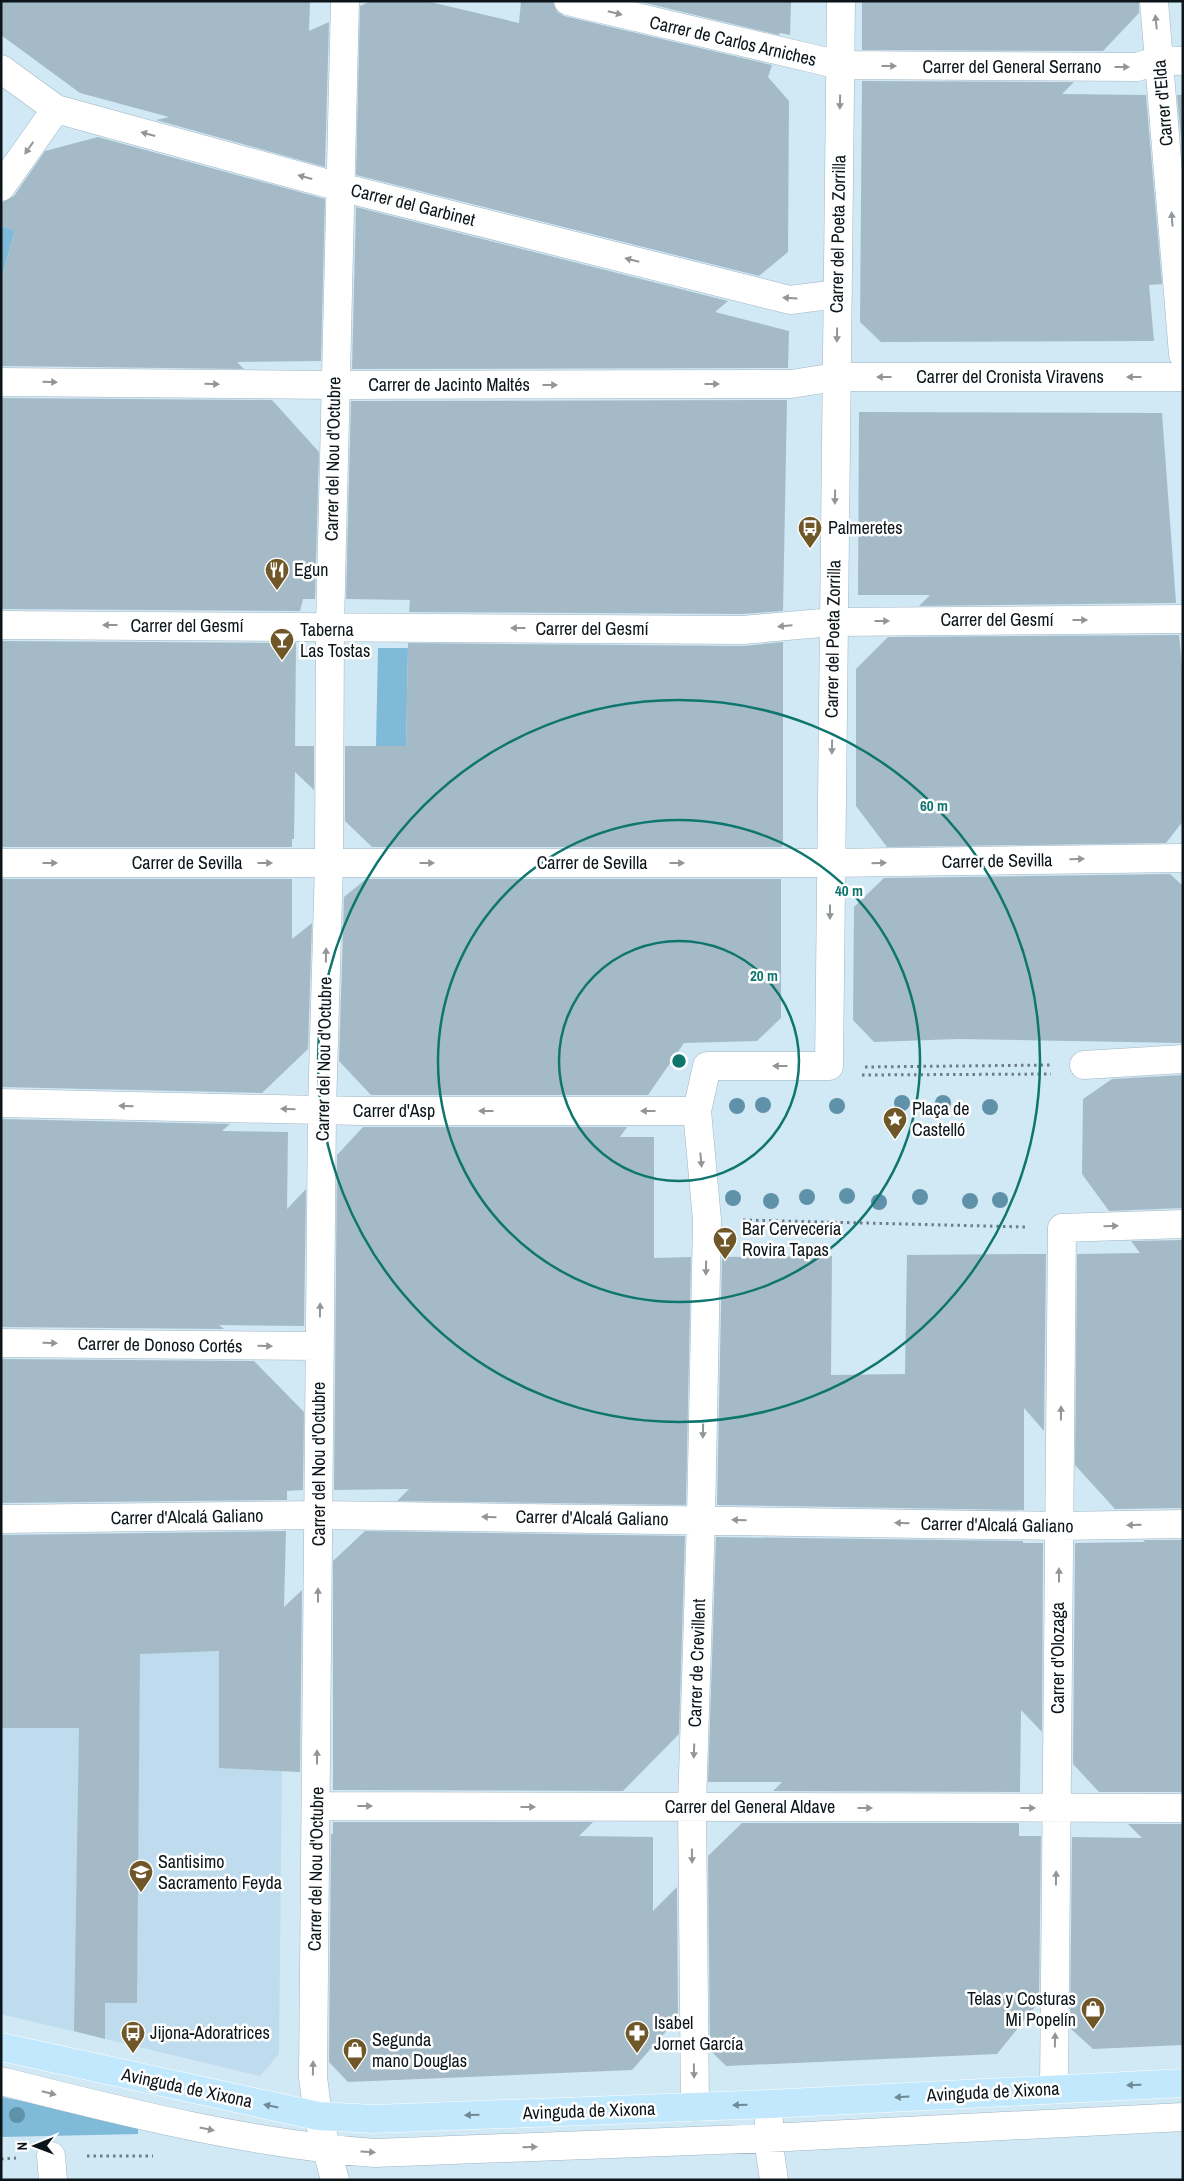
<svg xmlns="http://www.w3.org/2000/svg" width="1184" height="2181" viewBox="0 0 1184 2181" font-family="'Archivo Narrow',sans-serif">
<rect width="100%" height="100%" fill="#d1e8f5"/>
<path fill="#bedced" d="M63,1577L190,1652L283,1650L279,2054L260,2076L1,2014V1728Z"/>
<path fill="#7fbad9" d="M1,226L15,230L1,281Z
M378,648H408L406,746H376Z
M1,2097L138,2124V2134L1,2137Z"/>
<path fill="#a4bbc7" d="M1,1H310L309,31L329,22L325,167L156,120L169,117L80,93L1,35Z
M371,1H426L519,23L521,1H553L557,12L564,16L772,65L768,77L789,101L788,252L759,276L356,175L360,6Z
M637,1H791L790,35L780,33L779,35Z
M862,1H1139V13L1103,51L862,50Z
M862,81L1074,82L1062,94L1146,95L1162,284L1149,285L1154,341L881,342L860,322Z
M1177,95H1183V160Z
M98,137L325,199L321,361L237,362L244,369L1,366V281L15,230L1,226V203L14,196L45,151Z
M356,207L728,301L715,312L789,331L788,368L352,369Z
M1,398L272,400L319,452L315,599H303L300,611L1,609Z
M787,400L783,611L742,614L409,612L410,600L346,599L351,401Z
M859,412L1162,413L1176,603L919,606L930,595H858Z
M1179,635L1183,679V821L1166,843L887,847L856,806V669L888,637Z
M1,641L296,643L295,746H314V790L295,772L294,839H292V847H1Z
M783,642V842L782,847H372L345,821V746H406L408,643L743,646Z
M1170,874L1183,886V1043L958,1039L874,1042L853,1020L854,907L884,878Z
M1,879H292V939L312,923L308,1049L262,1093L1,1087Z
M366,879H781V1018L757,1041L684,1043L648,1095H371L339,1061L344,897Z
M1183,1075V1208L1109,1211L1082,1174L1083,1099L1112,1079Z
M1,1119L230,1124L222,1131L288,1132L287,1209L306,1189L304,1326L219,1325L224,1329L1,1327Z
M363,1127H627L620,1137H654V1258L691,1257L686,1505L397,1501L409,1489L334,1490L337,1155Z
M1183,1240V1508L1115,1509L1075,1465L1077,1254L1140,1253L1131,1241Z
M1031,1254H1046L1044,1431L1024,1408V1510L717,1505L722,1257L832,1256L831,1375L905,1374L907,1255Z
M1,1359L254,1361L304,1412L303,1490L287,1491V1500L1,1503Z
M286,1531L284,1607L302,1590L300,1772L219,1768V1651L140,1654L137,2003H105V2039L74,2031L79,1728H1V1535Z
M365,1531L685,1536L679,1734L623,1791L333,1790V1561Z
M716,1537L1023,1541V1543H1043L1042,1732L1021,1710L1020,1792L773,1791L782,1782H708Z
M1143,1540H1183V1792H1099L1073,1764L1075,1543L1145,1542Z
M333,1822H593L579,1836L653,1837V1911L677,1887L678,2018L632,2070L348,2082L329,2062L331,1834H333Z
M742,1823H1019V1836H1041L1039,2002L997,2054L726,2066L710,2050L708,1856Z
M1128,1824H1183V2045L1093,2049L1070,2028L1072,1837L1142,1838Z"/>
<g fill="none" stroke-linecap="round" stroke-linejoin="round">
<defs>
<path id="minor" d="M568,1L840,65L1137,67L1160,60L1183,61
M1154,1L1183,354
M1,69L56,109L340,187L790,300L838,294
M1,187L56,109
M1,382L335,385L791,384L836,377H1183
M1,625L743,630L833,622L1183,619
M1,863H830L1183,858
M1084,1065L1183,1059
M1,1103L362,1111H697
M1,1343L320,1346
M1,1519L319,1515L1060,1526L1183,1524
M316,1806L1183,1808
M1,2081C124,2112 249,2144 375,2153L768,2138L1183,2117
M1054,2089L1062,1228L1183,1224
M695,2107L692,1807L701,1519L707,1220L697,1111L707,1066H829L841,1
M769,2121L768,2138L774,2180
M51,2156L53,2180
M335,2180L318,2116L313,2077L322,1110L329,863L330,626L345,1"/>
<path id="major" d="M1,2047L318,2116L374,2119L769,2104L1183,2083"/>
</defs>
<use href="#minor" stroke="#a0b6c2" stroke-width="29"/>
<use href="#major" stroke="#fff" stroke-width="29"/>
<path stroke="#6d7d85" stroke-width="3" stroke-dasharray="2.5 4" stroke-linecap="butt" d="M865,1067L1051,1065
M862,1075L1051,1074
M743,1220L1026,1227
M87,2156H153
M1,2159L16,2158"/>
<use href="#minor" stroke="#fff" stroke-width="28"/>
<use href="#major" stroke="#c1e8fd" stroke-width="28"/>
</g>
<g fill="#5f92a8">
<circle cx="902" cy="1103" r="8"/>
<circle cx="943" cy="1103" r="8"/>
<circle cx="763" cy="1105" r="8"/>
<circle cx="737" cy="1106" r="8"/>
<circle cx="837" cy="1106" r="8"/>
<circle cx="990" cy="1107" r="8"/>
<circle cx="847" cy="1196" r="8"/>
<circle cx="807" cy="1197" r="8"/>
<circle cx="920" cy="1197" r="8"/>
<circle cx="733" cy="1198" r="8"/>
<circle cx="1000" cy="1200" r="8"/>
<circle cx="771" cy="1201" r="8"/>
<circle cx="970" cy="1201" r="8"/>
<circle cx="879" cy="1202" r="8"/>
<circle cx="17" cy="2115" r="8"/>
</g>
<defs><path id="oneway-solid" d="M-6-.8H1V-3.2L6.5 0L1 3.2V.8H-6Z" transform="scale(1.25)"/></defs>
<g fill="#929698">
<use href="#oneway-solid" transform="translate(615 13) rotate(14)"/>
<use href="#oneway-solid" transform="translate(1156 22) rotate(-96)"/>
<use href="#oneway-solid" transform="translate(889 66)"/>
<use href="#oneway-solid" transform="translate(1122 67)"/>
<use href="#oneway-solid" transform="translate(840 102) rotate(91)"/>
<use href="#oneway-solid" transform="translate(148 134) rotate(-165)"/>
<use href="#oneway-solid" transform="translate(29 148) rotate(125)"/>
<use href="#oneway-solid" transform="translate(305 177) rotate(-165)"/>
<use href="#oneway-solid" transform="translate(1172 219) rotate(-94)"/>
<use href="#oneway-solid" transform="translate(632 260) rotate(-166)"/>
<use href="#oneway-solid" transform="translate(790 298) rotate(-176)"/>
<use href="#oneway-solid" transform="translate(837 335) rotate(91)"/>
<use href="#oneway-solid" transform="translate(884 377) rotate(-180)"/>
<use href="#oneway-solid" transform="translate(1134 377) rotate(180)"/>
<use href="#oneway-solid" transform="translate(50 382) rotate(1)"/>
<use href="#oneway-solid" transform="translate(212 384) rotate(1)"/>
<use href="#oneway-solid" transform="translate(712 384)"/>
<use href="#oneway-solid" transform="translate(550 385)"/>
<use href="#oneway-solid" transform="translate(835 497) rotate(91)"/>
<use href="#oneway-solid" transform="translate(1080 620)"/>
<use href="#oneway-solid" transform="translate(882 621)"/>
<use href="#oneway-solid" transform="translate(110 625) rotate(-180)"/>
<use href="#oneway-solid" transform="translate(785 626) rotate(175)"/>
<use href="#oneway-solid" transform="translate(518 628) rotate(-180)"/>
<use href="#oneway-solid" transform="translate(832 747) rotate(91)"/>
<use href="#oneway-solid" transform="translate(1077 859) rotate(-1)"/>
<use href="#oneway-solid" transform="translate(50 863)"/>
<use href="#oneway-solid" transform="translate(265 863)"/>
<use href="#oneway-solid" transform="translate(427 863)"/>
<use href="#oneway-solid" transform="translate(677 863)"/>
<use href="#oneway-solid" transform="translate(879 863) rotate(-1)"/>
<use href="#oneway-solid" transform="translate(830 912) rotate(90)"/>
<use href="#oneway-solid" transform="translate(326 955) rotate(-89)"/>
<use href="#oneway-solid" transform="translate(780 1066) rotate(-180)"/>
<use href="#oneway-solid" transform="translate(126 1106) rotate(-179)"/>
<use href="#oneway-solid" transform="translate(288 1109) rotate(-179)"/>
<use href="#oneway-solid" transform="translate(486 1111) rotate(180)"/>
<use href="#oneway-solid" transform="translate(648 1111) rotate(180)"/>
<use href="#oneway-solid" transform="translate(701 1160) rotate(85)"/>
<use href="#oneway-solid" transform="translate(1111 1226) rotate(-2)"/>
<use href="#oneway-solid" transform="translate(706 1268) rotate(91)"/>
<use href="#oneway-solid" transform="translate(320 1310) rotate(-89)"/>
<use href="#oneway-solid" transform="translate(50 1343) rotate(1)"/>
<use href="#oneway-solid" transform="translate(265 1346) rotate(1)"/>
<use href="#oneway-solid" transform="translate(1061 1413) rotate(-89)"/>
<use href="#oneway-solid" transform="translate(703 1431) rotate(91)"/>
<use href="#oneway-solid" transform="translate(489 1517) rotate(-179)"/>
<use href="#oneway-solid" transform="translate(739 1520) rotate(-179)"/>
<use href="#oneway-solid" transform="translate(902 1523) rotate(-179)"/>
<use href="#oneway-solid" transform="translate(1134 1525) rotate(179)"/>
<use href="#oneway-solid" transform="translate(1059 1575) rotate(-90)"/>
<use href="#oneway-solid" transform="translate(318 1595) rotate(-90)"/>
<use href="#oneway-solid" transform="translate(694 1751) rotate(92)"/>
<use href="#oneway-solid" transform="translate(317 1757) rotate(-90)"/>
<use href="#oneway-solid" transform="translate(365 1806)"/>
<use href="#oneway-solid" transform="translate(528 1807)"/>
<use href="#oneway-solid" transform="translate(865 1808)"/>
<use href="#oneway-solid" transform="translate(1028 1808)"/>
<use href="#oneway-solid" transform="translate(692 1856) rotate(89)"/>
<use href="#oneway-solid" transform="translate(1056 1878) rotate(-89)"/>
<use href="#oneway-solid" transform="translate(1055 2040) rotate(-89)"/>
<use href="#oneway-solid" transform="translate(313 2068) rotate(-89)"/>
<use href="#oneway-solid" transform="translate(694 2071) rotate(89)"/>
<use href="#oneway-solid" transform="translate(49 2093) rotate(14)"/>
<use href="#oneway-solid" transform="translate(207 2129) rotate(12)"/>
<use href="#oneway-solid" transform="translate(530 2147) rotate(-2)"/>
<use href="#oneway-solid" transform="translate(368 2152) rotate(4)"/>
</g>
<g fill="#708996">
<use href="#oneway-solid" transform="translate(1134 2085) rotate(178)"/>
<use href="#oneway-solid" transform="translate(902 2097) rotate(177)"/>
<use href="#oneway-solid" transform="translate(740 2105) rotate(178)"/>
<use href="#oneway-solid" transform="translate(271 2106) rotate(-168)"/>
<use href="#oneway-solid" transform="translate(472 2115) rotate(178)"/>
</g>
<g fill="none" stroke="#0f766e" stroke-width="2.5">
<circle cx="679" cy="1061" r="120"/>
<circle cx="679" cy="1061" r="241"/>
<circle cx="679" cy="1061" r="361"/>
</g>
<defs>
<symbol id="bus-pin" viewBox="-11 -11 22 30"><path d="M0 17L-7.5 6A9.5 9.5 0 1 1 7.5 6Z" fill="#6f5727" stroke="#fff"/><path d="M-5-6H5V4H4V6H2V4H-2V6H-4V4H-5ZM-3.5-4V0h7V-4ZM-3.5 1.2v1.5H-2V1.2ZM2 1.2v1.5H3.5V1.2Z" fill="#fff"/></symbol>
<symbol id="restaurant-pin" viewBox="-11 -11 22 30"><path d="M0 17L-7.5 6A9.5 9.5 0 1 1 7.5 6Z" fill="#6f5727" stroke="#fff"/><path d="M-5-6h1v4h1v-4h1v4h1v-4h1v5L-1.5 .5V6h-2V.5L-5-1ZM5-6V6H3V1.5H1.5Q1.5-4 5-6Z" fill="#fff"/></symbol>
<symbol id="bar-pin" viewBox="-11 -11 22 30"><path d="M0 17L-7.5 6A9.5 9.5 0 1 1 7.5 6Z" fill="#6f5727" stroke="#fff"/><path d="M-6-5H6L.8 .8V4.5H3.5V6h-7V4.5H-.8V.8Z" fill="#fff"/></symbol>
<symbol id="sight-pin" viewBox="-11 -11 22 30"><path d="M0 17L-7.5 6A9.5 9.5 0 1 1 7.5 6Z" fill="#6f5727" stroke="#fff"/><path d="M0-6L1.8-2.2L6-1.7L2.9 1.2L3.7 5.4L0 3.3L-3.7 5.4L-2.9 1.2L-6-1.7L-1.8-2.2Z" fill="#fff"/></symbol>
<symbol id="school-pin" viewBox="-11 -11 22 30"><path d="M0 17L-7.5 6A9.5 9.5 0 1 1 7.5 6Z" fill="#6f5727" stroke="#fff"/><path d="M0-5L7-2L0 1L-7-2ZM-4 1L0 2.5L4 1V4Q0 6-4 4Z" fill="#fff"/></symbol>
<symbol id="shop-pin" viewBox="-11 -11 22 30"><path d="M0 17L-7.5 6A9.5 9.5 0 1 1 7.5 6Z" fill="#6f5727" stroke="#fff"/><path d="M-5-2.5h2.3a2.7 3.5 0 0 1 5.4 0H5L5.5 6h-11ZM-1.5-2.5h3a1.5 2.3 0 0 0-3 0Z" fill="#fff"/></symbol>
<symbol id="pharmacy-pin" viewBox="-11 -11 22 30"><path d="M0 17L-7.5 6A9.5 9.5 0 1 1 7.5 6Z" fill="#6f5727" stroke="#fff"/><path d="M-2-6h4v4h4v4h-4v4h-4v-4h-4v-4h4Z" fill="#fff"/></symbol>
</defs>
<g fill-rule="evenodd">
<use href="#bus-pin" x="796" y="514" width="28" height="38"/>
<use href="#restaurant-pin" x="263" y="556" width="28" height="38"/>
<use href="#bar-pin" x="268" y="626" width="28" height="38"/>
<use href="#sight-pin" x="881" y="1105" width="28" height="38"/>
<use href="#bar-pin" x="711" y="1225" width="28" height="38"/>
<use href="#school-pin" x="127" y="1858" width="28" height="38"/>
<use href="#shop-pin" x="1079" y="1995" width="28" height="38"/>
<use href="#bus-pin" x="119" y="2019" width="28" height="38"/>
<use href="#pharmacy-pin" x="623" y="2019" width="28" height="38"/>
<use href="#shop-pin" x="341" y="2036" width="28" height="38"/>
</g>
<g text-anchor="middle" stroke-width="5" stroke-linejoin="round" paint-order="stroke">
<g font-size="18" fill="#0c1519" stroke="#fff">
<text transform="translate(733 41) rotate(13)" y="6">Carrer de Carlos Arniches</text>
<text x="1012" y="73">Carrer del General Serrano</text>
<text transform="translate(1163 103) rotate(-95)" y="6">Carrer d'Elda</text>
<text transform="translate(413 205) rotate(14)" y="6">Carrer del Garbinet</text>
<text transform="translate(838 234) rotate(-89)" y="6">Carrer del Poeta Zorrilla</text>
<text x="1010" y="383">Carrer del Cronista Viravens</text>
<text x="449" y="391">Carrer de Jacinto Maltés</text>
<text transform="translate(333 459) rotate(-89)" y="6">Carrer del Nou d'Octubre</text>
<text x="997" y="626">Carrer del Gesmí</text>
<text x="187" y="632">Carrer del Gesmí</text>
<text x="592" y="635">Carrer del Gesmí</text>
<text transform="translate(833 639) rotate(-89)" y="6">Carrer del Poeta Zorrilla</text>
<text transform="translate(997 861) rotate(-1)" y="6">Carrer de Sevilla</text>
<text x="187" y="869">Carrer de Sevilla</text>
<text x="592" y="869">Carrer de Sevilla</text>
<text transform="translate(324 1059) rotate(-89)" y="6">Carrer del Nou d'Octubre</text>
<text x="394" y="1117">Carrer d'Asp</text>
<text transform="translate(160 1345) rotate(1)" y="6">Carrer de Donoso Cortés</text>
<text transform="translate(319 1464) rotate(-90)" y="6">Carrer del Nou d'Octubre</text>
<text transform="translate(187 1517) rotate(-1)" y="6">Carrer d'Alcalá Galiano</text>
<text transform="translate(592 1518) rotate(1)" y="6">Carrer d'Alcalá Galiano</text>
<text transform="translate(997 1525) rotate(1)" y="6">Carrer d'Alcalá Galiano</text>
<text transform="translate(1058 1658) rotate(-90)" y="6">Carrer d'Olozaga</text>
<text transform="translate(697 1663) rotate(-88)" y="6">Carrer de Crevillent</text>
<text x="750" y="1813">Carrer del General Aldave</text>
<text transform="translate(316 1869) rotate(-89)" y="6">Carrer del Nou d'Octubre</text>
<text transform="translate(187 2088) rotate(12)" y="6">Avinguda de Xixona</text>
<text transform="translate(993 2092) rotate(-3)" y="6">Avinguda de Xixona</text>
<text transform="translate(589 2111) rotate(-2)" y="6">Avinguda de Xixona</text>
</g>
<g font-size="18" fill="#0c1519" stroke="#fff" text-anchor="start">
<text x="828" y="534">Palmeretes</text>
<text x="294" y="576">Egun</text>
<text x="300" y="636">Taberna<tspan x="300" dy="21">Las Tostas</tspan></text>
<text x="912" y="1115">Plaça de<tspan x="912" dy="21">Castelló</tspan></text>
<text x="742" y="1235">Bar Cervecería<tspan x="742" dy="21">Rovira Tapas</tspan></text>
<text x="158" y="1868">Santisimo<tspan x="158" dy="21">Sacramento Feyda</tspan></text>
<text x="1076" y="2005" text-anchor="end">Telas y Costuras<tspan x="1076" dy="21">Mi Popelín</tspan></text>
<text x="654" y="2029">Isabel<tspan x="654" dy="21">Jornet García</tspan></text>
<text x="150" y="2039">Jijona-Adoratrices</text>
<text x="372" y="2046">Segunda<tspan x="372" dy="21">mano Douglas</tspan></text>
</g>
</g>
<circle cx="679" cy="1061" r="8" fill="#0f766e" stroke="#fff" stroke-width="2.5"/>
<g font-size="15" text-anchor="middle" font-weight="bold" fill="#0f766e" stroke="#fff" stroke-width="5" stroke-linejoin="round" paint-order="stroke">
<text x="934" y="811">60 m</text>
<text x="849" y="896">40 m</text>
<text x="764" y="981">20 m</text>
</g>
<rect width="1184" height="2181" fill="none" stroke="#0c1519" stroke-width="5"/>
<g transform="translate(35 2146) rotate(269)" stroke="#ffffff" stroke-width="4" paint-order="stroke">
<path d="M0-4L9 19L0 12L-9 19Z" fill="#0c1519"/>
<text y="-8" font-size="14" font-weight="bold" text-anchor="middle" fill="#0c1519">N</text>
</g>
</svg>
